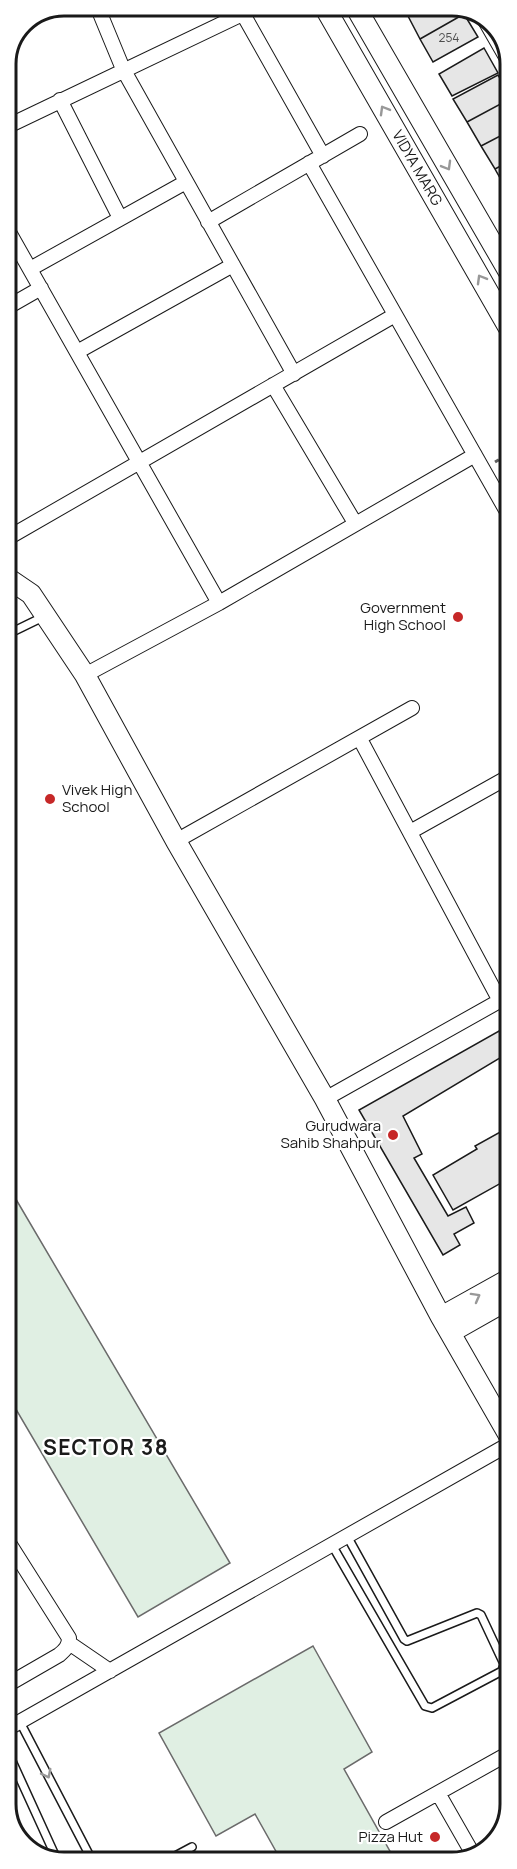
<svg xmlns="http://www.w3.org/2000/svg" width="517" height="1869" viewBox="0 0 517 1869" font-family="Manrope,sans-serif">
<rect width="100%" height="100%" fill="#fff"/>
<path fill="#e0efe3" stroke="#6a6a6a" stroke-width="1.5" d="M7,1184L230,1563L138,1617L7,1394Z
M313,1646L372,1752L344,1769L396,1862H282L255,1814L216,1836L159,1733Z"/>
<path fill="#e6e6e6" stroke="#1a1a1a" stroke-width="1.5" d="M403,6H425L408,16Z
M425,6H459L464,14L420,39L408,16Z
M464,14L478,37L433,62L420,39Z
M484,48L498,73L452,96L439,74Z
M498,75L510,94V99L467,122L453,99Z
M510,99V131L481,146L467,122Z
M510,131V161L495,169L481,146Z
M510,161V191L508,192L495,169Z
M499,1031L510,1052L403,1116L422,1154L414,1158L448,1216L466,1207L474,1223L454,1234L460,1245L443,1255L359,1110Z
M511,1126V1179L510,1178L453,1210L433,1175L477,1149L475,1146Z"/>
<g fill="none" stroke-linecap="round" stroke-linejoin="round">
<defs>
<path id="lane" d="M6,635L43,617
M332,1545L425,1706L432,1708L502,1671L504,1664L481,1615L477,1613L407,1641L404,1639L347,1536
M20,1722L93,1862
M7,1750L54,1853L46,1857
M164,1862L192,1847"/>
<path id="street" d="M97,6L123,69L294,374
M243,14L323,156
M483,17L510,64
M60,100L120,218
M6,127L259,6
M309,163L510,517
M208,222L360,134
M6,227L219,603
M30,269L186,182
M6,308L41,288
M77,352L233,265
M273,385L355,523
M6,539L395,315
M85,675L219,603L475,455
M360,739L500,1001
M410,832L510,776
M176,841L412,708
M325,1099L510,995
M7,1540L69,1638C69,1646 65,1650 59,1655L7,1685
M69,1643L110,1671
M7,1729L511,1443
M438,1793L474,1856
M386,1822L511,1752"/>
<path id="secondary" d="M324,6L510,330
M355,6L510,274
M6,577L31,594L85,675L176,841L325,1099L441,1317L511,1439
M441,1317L511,1278
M451,1332L511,1298"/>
</defs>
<use href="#lane" stroke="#1a1a1a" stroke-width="10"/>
<use href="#street" stroke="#1a1a1a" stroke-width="16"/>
<use href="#secondary" stroke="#1a1a1a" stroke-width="22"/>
<path stroke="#5f5f5f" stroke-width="3" stroke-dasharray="4.5 3" stroke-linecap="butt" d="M495,462L510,453"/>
<use href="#lane" stroke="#fff" stroke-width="7"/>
<use href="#street" stroke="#fff" stroke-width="14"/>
<use href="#secondary" stroke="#fff" stroke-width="20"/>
</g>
<defs><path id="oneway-chevron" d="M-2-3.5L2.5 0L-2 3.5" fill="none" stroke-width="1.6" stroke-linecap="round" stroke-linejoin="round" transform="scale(1.5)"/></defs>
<g stroke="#989898">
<use href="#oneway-chevron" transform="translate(384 110) rotate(-120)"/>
<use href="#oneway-chevron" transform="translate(447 166) rotate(60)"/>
<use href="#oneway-chevron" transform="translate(481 279) rotate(-120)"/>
<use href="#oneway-chevron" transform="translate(476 1297) rotate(-29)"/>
<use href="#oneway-chevron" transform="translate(47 1774) rotate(63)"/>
</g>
<g fill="#c62828" stroke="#fff" stroke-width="2">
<circle cx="458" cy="617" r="6"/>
<circle cx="50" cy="799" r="6"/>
<circle cx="393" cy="1135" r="6"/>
<circle cx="435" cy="1837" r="6"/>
</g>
<g text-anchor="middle" stroke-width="4.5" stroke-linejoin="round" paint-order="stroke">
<g font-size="12" fill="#4d4d4d">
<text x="449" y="42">254</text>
</g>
<g font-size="15" fill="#1a1a1a" stroke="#fff">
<text transform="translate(417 168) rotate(60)" y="5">VIDYA MARG</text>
</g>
<g font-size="15" fill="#1a1a1a" stroke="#fff" text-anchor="end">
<text x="446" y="613">Government<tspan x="446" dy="17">High School</tspan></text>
<text x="62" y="795" text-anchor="start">Vivek High<tspan x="62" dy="17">School</tspan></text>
<text x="381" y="1131">Gurudwara<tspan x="381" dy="17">Sahib Shahpur</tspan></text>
<text x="423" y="1842">Pizza Hut</text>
</g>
<g font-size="21" font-weight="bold" letter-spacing="1.5" fill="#1a1a1a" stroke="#fff">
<text x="106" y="1455">SECTOR 38</text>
</g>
</g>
<path d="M0 0H517V1869H0ZM64 16H452A48 48 0 0 1 500 64V1804A48 48 0 0 1 452 1852H64A48 48 0 0 1 16 1804V64A48 48 0 0 1 64 16Z" fill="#fff" fill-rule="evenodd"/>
<path fill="none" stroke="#1a1a1a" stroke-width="3" d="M64 16H452A48 48 0 0 1 500 64V1804A48 48 0 0 1 452 1852H64A48 48 0 0 1 16 1804V64A48 48 0 0 1 64 16Z"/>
</svg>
